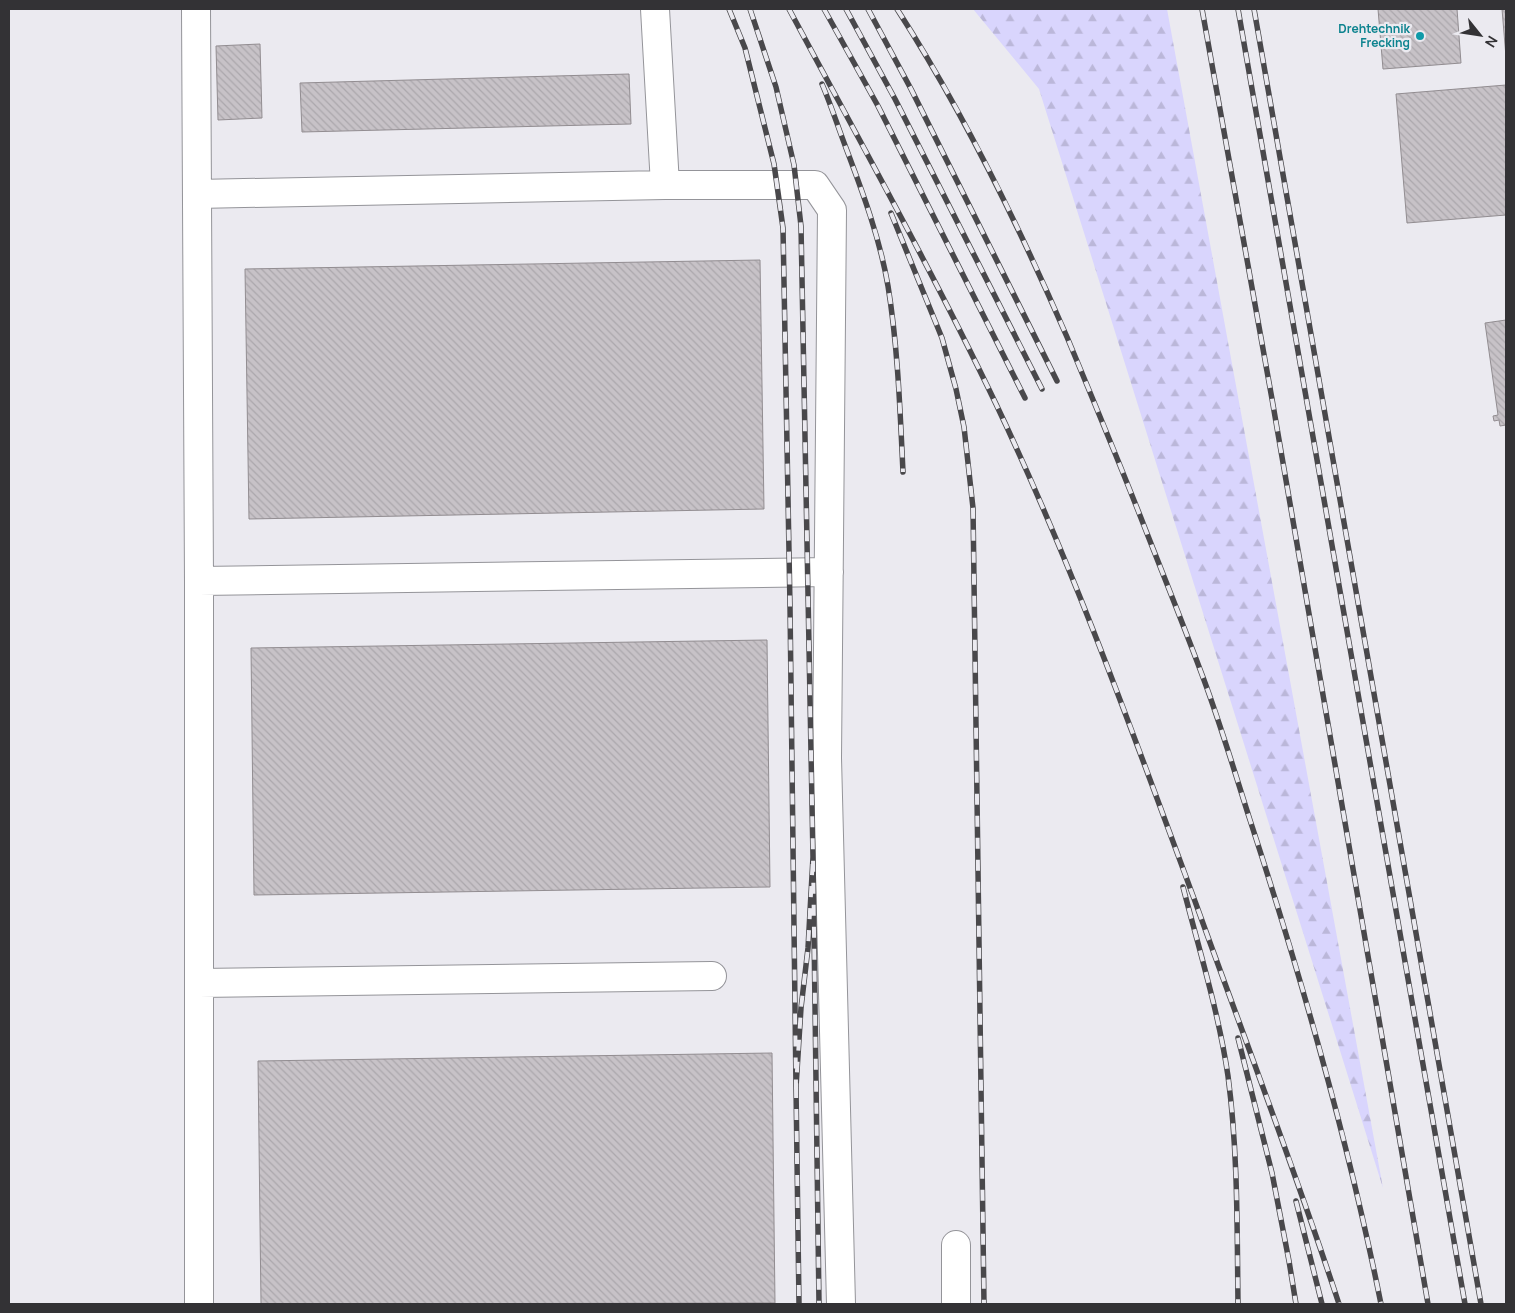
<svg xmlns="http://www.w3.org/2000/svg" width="1515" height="1313" viewBox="0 0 1515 1313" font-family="Manrope,sans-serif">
<defs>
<pattern id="forest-firs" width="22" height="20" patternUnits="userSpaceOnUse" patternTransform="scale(1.25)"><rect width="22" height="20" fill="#d9d5fd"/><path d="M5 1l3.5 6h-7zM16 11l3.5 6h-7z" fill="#bbb7d9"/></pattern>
<pattern id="building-back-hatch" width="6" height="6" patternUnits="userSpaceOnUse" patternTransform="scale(1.25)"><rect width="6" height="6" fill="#c7c2c7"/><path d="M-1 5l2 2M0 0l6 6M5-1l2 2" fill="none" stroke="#aba7ac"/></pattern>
</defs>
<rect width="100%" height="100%" fill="#ebeaf0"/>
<path fill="url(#forest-firs)" d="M973,9H1167L1383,1188L1039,89Z"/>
<path fill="url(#building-back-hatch)" stroke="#928d91" d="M1378,9H1457L1461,63L1383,69Z
M1502,9H1506V57Z
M260,44L262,118L218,120L216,46Z
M629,74L631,124L302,132L300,83Z
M1506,85V215L1407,223L1396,94Z
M760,260L764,509L249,519L245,269Z
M1506,320V425L1500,426L1499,420L1494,421L1493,416L1498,415L1485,323Z
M767,640L770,887L254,895L251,648Z
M772,1053L775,1303L261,1304L258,1061Z"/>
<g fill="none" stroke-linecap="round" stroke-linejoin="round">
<defs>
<path id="minor" d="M196,9L199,581V1304
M665,185H815L832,210L827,758L841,1304
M197,194L665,185L655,9
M199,581L829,572
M199,983L712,976
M956,1304V1245"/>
</defs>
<use href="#minor" stroke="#949499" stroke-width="30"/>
<use href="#minor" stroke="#fff" stroke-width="28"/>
<defs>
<path id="rail" d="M729,9L745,48L774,164L783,228L790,606L796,1087L801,1008L808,948L813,857L819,1304
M750,9L776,87L794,165L801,226L813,857
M789,9C859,140 932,270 996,404C1073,566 1134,736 1196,904C1244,1037 1295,1170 1339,1304
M824,9L878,106L1025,398
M846,9L895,99L1042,389
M868,9L911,89L1057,381
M897,9C964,113 1018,224 1067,337C1092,397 1117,457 1141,518C1162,572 1184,626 1204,680C1221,726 1235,773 1250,820C1302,979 1348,1140 1381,1304
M1202,9L1272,399L1428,1304
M1238,9L1465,1304
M1254,9L1481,1304
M822,84C831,105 838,127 846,148C863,193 880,239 888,286C898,348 900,410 903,472
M891,213L942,338L956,389L964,427L973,508L984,1304
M1183,887C1199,949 1219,1014 1228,1076C1238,1152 1237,1228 1238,1304
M1238,1038L1272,1173L1289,1261L1296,1304
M796,1087L799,1304
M1296,1201L1322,1304"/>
</defs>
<use href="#rail" stroke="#49484b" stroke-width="5.5"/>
<use href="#rail" stroke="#ebeaf0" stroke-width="4" stroke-dasharray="11" stroke-linecap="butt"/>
</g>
<circle fill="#0f9aa8" stroke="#ebeaf0" stroke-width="2" cx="1420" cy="36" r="5"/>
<g text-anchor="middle" stroke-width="4.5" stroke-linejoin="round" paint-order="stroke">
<g font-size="12" font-weight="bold" fill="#0d838f" stroke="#ebeaf0" text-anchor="end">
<text x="1410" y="33">Drehtechnik<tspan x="1410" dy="14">Frecking</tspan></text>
</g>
</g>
<rect width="1515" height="1313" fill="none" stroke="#333235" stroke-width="20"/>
<g transform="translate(1480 35) rotate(120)" stroke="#ebeaf0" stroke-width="4" paint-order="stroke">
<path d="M0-4L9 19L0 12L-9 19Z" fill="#333235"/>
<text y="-8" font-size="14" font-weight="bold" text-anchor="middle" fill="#333235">N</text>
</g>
</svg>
